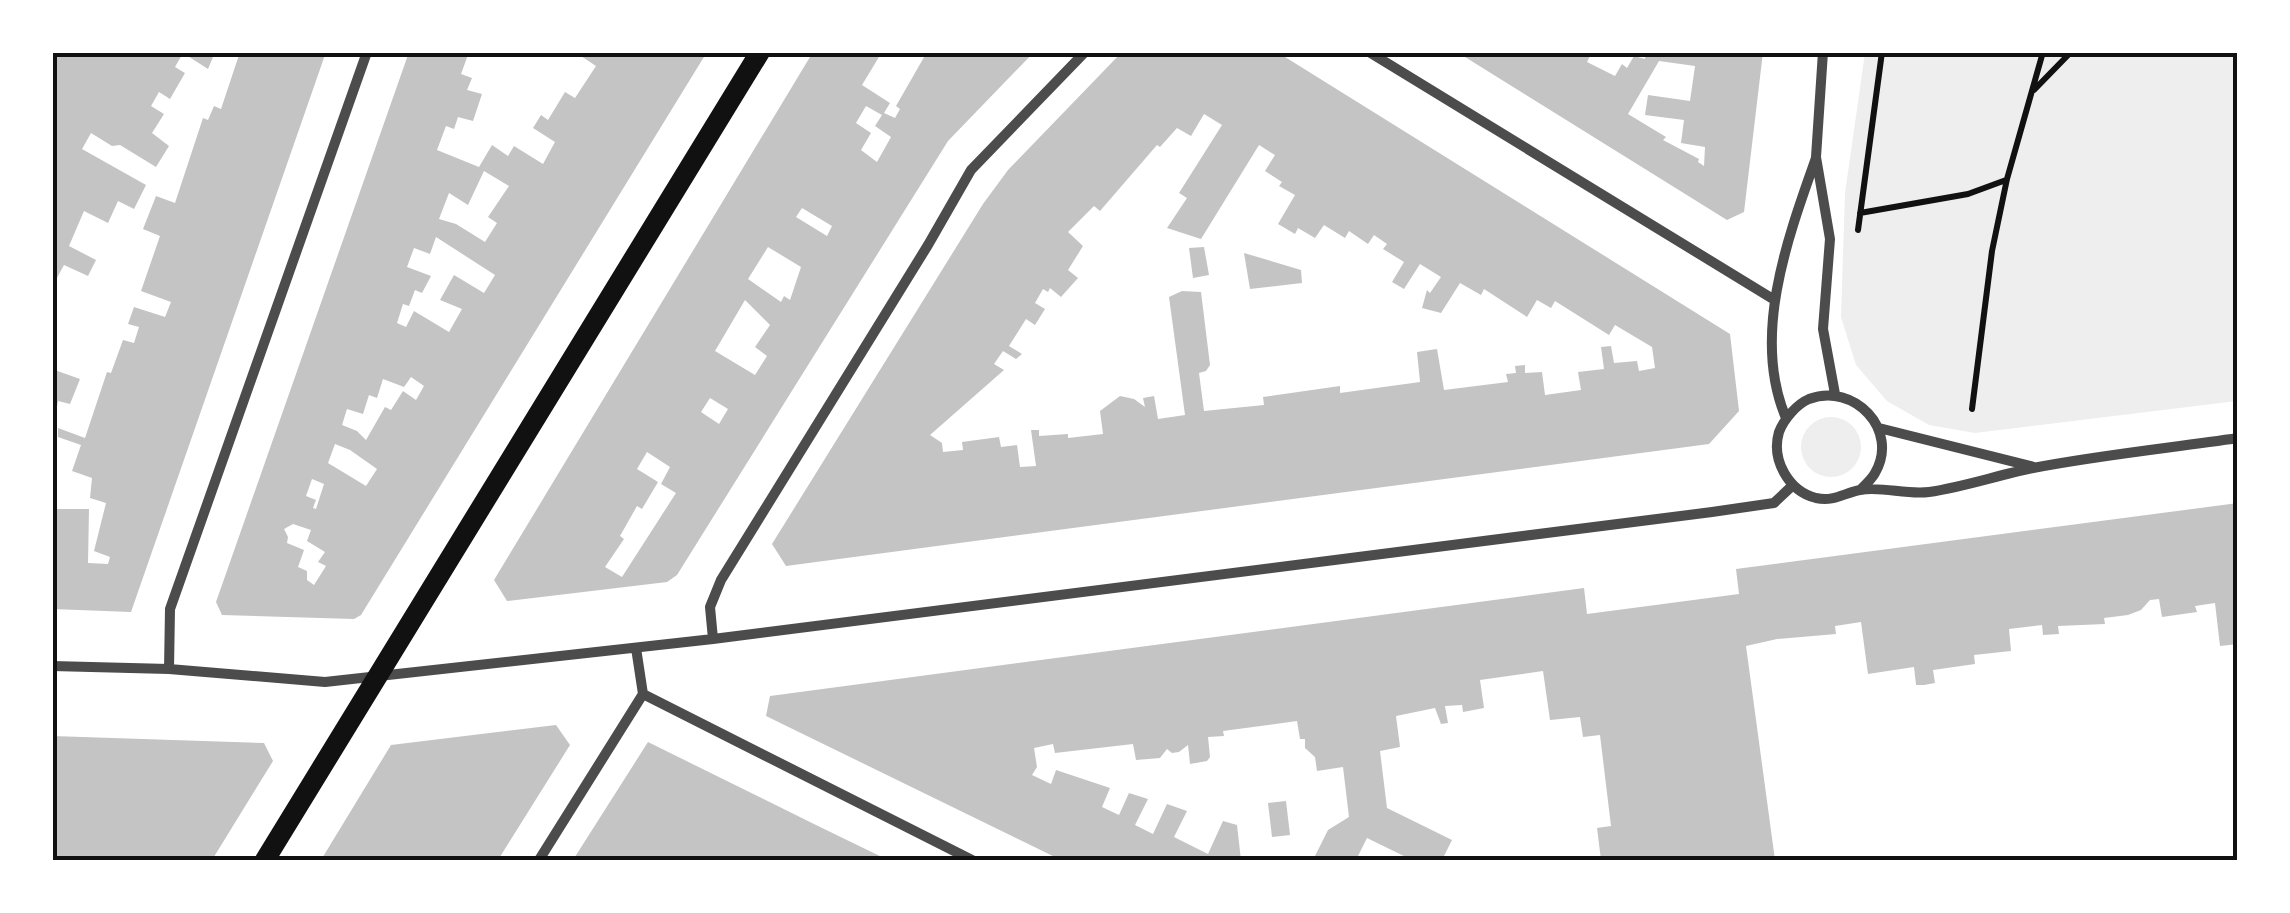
<svg xmlns="http://www.w3.org/2000/svg" width="2290" height="913" viewBox="0 0 2290 913" font-family="Jost,sans-serif">
<rect width="100%" height="100%" fill="#fff"/>
<path fill="#eee" d="M1865,53H2237V401L1975,433L1929,425L1887,401L1856,365L1841,317L1845,193Z
M1801 447a30 30 0 1 1 60 0a30 30 0 1 1-60 0Z"/>
<path fill="#c4c4c4" fill-rule="evenodd" d="M57,52H215L208,69L183,53L175,67L185,73L170,99L159,92L151,106L164,114L152,133L169,146L156,167L120,145L112,146L91,133L82,149L146,185L134,209L118,201L108,223L84,211L69,246L96,260L88,276L64,265L52,287V60Z
M240,52H326L131,612L52,609L54,509H89L88,563L108,564L110,557L94,551L106,503L90,498L92,478L72,471L81,445L58,437V428L85,438L107,372L111,373L123,340L134,343L139,327L128,324L134,307L165,317L171,302L141,291L160,236L143,229L156,196L175,203L203,118L208,120L214,106L221,109Z
M409,52H469L461,74L472,78L467,90L482,94L473,121L458,117L454,129L446,126L437,150L479,167L492,145L508,156L514,146L543,164L555,142L533,128L541,115L548,120L565,92L575,98L596,66L575,52H707L361,615L354,619L222,615L216,602ZM484,171L509,186L488,217L497,223L485,242L456,224L439,219L449,193L468,205ZM436,237L495,275L484,293L454,275L440,300L462,309L449,332L414,311L406,327L397,323L403,304L409,306L415,290L422,293L431,276L407,267L414,248L430,254ZM411,377L424,386L416,400L403,391L391,410L385,407L366,440L357,431L342,425L347,409L363,414L369,395L377,398L383,379L404,387ZM335,444L350,450L377,469L366,486L328,463ZM312,479L324,484L316,509L313,508L316,500L306,496ZM293,524L311,530L307,541L325,552L318,562L326,566L314,585L307,580V571L298,567L304,550L287,543L288,537L284,529Z
M813,52H882L862,85L890,103L884,113L895,118L900,109L896,106L927,52H1034L948,141L677,575L667,582L507,601L494,580ZM866,106L882,115L875,126L891,137L877,162L861,150L871,133L856,123ZM802,208L832,226L827,236L796,217ZM768,247L801,267L790,300L784,296L781,302L748,279ZM745,300L770,325L755,347L767,356L755,375L715,351ZM710,398L728,409L719,424L701,412ZM647,452L670,467L661,484L676,493L622,577L605,567L624,539L620,536L637,506L642,509L658,482L637,469Z
M1122,52H1277L1730,334L1739,411L1709,444L786,566L772,544L983,204L1008,170ZM1204,114L1222,125L1179,193L1187,198L1167,228L1201,239L1259,145L1275,155L1265,171L1282,182L1279,186L1295,195L1278,224L1295,234L1298,228L1315,238L1324,225L1345,238L1349,231L1368,244L1374,235L1387,244L1383,249L1404,262L1392,282L1404,289L1420,264L1441,277L1430,293L1427,290L1422,308L1441,313L1460,283L1481,295L1484,289L1527,317L1537,300L1551,308L1555,301L1609,335L1615,325L1652,347L1655,368L1639,371L1637,361L1614,363L1611,346L1601,347L1604,369L1578,372L1581,390L1545,395L1542,372L1525,373V365L1515,366L1516,373L1506,374L1508,382L1444,390L1437,349L1417,352L1420,382L1340,393V386L1263,397L1264,405L1204,411L1199,373L1206,371L1210,365L1201,292L1182,291L1169,297L1185,415L1158,419L1154,396L1143,398L1145,407L1134,399L1120,396L1100,411L1103,434L1068,438V434L1039,436V430H1031L1036,466L1020,467L1017,445L1001,447L999,437L962,442L963,450L943,452L942,443L930,435L1004,370L994,364L1003,351L1016,359L1022,354L1009,346L1026,319L1035,325L1045,309L1035,303L1043,289L1048,292L1050,288L1061,297L1078,278L1068,270L1083,246L1068,232L1094,206L1100,211L1157,145L1160,147L1177,128L1191,136Z
M1457,52H1592L1587,62L1615,76L1622,64L1627,68L1634,56L1645,59L1646,52H1763L1744,212L1727,220ZM1659,61L1695,66L1690,101L1648,95L1645,115L1684,120L1681,143L1705,147L1704,166L1698,162L1699,159L1663,140L1666,137L1628,114Z
M1204,247L1209,275L1193,278L1189,248Z
M1244,253L1301,270L1302,283L1250,289Z
M52,369L80,379L70,404L58,401L55,418Z
M2238,503V644L2220,646L2215,603L2195,606L2197,612L2162,617L2159,599L2150,600L2141,610L2128,615L2104,618L2105,624L2058,626L2059,634L2043,635L2042,625L2009,629L2011,651L1974,655L1975,664L1933,670L1935,683L1924,685H1916L1914,667L1868,674L1861,622L1835,626L1836,634L1777,639L1746,646L1775,860H1601L1597,828L1611,826L1600,735L1583,737L1580,717L1550,720L1543,671L1480,680L1484,708L1463,712L1462,705L1445,706L1448,723L1441,724L1435,708L1396,716L1400,747L1380,751L1387,808L1452,840L1442,860H1412L1367,838L1356,860H1313L1328,830L1349,817L1343,767L1317,771L1315,757L1305,748V739H1300L1297,721L1223,731L1224,736L1208,737L1210,757L1207,761L1190,764L1188,745L1179,752L1172,753L1167,749L1160,758L1136,760L1133,744L1055,753L1053,744L1034,748L1037,767L1032,775L1051,784L1056,770L1110,788L1102,807L1119,815L1129,793L1148,799L1135,825L1153,834L1167,804L1187,811L1174,837L1208,854L1223,821L1237,825L1241,860H1061L766,716L770,696L1584,588L1587,614L1739,594L1736,569Z
M556,725L570,745L498,860H321L391,745Z
M52,736L264,743L273,761L212,860H62L52,855Z
M648,742L816,825L888,860L734,858L733,860H573Z
M1286,801L1290,835L1272,837L1268,803Z"/>
<g fill="none" stroke-linecap="round" stroke-linejoin="round">
<path stroke="#111" stroke-width="6" d="M2034,90L2071,52
M1860,213L1968,194L2006,180
M1858,230L1882,52
M1972,409L1992,251L2007,179L2043,52"/>
<path stroke="#4c4c4c" stroke-width="10" d="M1369,52L1773,299
M1823,52L1816,157L1830,239L1823,329L1835,394
M1786,418C1751,336 1788,237 1816,158
M1879,428L2034,467
M1860,490C1865,485 1872,479 1875,473C1900,430 1854,382 1809,399C1797,404 1784,419 1779,432C1771,459 1788,491 1816,498C1834,502 1844,493 1860,490C1882,486 1906,495 1929,492C1964,487 1998,475 2033,468C2100,455 2170,448 2238,438
M713,639L710,607L721,580L928,245L971,170L1085,52
M52,666L169,669L325,682L713,639L1712,512L1774,503L1793,485
M169,669L170,609L367,52
M643,694L972,860
M539,860L643,694L636,648"/>
<path stroke="#111" stroke-width="20" d="M265,860L760,52"/>
</g>
<rect width="2290" height="913" fill="none" stroke="#ffffff" stroke-width="110"/>
<rect x="55" y="55" width="2180" height="803" fill="none" stroke="#111" stroke-width="4"/>
</svg>
